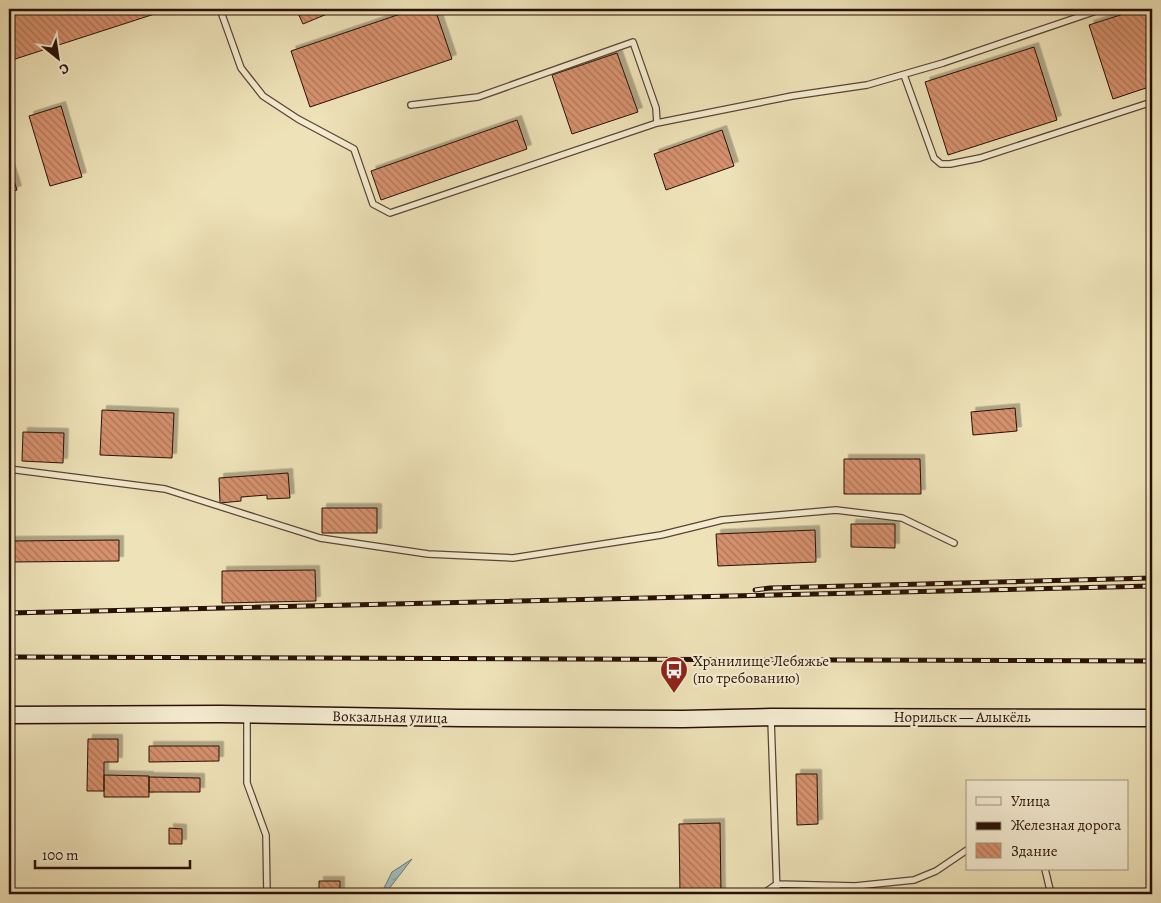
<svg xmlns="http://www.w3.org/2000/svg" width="1161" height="903" viewBox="0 0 1161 903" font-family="Alegreya,serif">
<defs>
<pattern id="water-ripples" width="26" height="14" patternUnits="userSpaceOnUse" patternTransform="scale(1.25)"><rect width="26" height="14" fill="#9ebbba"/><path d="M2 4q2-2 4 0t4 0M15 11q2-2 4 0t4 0" fill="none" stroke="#88a09e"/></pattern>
<pattern id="building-back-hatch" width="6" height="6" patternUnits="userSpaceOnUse" patternTransform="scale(1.25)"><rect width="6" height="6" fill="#d6916e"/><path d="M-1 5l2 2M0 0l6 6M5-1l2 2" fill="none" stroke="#ae7558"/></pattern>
<filter id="shadow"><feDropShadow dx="4.5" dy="-4.5" stdDeviation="0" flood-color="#0004"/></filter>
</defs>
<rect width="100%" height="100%" fill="#eee2b8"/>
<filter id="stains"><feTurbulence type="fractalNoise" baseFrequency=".004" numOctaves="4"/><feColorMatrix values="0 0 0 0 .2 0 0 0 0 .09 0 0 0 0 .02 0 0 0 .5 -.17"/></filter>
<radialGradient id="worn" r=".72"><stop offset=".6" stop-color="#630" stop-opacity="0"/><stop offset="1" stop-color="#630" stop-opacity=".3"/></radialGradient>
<path fill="url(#water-ripples)" stroke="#6f7772" d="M412,859L388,890V894H383L382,892L392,872Z"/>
<path fill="url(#building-back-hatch)" stroke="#281006" filter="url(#shadow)" d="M9,9H170L9,61Z
M296,9H339L303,24Z
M415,9H435L452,59L310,107L291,51Z
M1139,9H1152V86L1113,99L1089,25Z
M1034,47L1057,120L948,155L925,82Z
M617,53L638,112L572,134L552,75Z
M61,106L82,177L50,186L29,116Z
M517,120L527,149L381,200L371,171Z
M722,130L734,166L666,190L654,154Z
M9,165L17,190L9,193Z
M1015,408L1017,431L973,435L971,412Z
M102,410L174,413L172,458L100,455Z
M23,432L64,433L63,463L22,461Z
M844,459H920L921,494H844Z
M288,473L290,498L267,499V495L241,497V501L220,503L219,478Z
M322,508H377V533H322Z
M851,524H895V548L851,547Z
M815,530L816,562L718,566L716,534Z
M119,540V561L9,562V541Z
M315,570L316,601L222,603V571Z
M88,739H118V762H104V791H87Z
M149,746H219V761L149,762Z
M796,774H817L818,824L797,825Z
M104,775L149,776V797H104Z
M149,777L200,778V792H149Z
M720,823L721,894H680L679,824Z
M169,828L182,829V844H169Z
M319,881H340V894H319Z"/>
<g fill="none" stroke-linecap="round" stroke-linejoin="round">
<defs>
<path id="lane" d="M220,9L241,68L263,96L298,119L354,149L373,204L390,213L657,123L656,108L633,42L478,97L411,105
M904,75L934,158L941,164H950L980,158L1152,102
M657,123L792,96L867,85L943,63L1102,9
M9,469L165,489L320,538L428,554L513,558L661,535L722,520L836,510L902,518L954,543
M247,716V783L266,835L267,894
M771,719L777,894
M1045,869L1051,894
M763,894L777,884L855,886L914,880L936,871L967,850"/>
<path id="secondary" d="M9,715L221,714L461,718L683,719L771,717L1152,718"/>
</defs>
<use href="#lane" stroke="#5a4432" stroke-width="8"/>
<use href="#secondary" stroke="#281006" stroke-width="19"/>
<use href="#lane" stroke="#f4ecd1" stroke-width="5.5"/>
<use href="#secondary" stroke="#f4ecd1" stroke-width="16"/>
<defs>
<path id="rail" d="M755,590L770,588L1152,578
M9,613L1152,586
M9,657L1152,661"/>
</defs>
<use href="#rail" stroke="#281006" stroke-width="5"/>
<use href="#rail" stroke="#f4ecd1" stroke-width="3" stroke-dasharray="9" stroke-linecap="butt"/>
</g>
<defs>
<symbol id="bus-pin" viewBox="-11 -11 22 30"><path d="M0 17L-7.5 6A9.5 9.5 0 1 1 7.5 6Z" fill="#8f2418" stroke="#f4ecd1"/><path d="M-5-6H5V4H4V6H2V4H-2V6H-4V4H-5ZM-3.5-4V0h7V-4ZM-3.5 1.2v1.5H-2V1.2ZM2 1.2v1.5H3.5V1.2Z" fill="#fff"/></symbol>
</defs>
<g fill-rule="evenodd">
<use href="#bus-pin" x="658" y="654" width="32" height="43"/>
</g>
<g text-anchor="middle" stroke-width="4.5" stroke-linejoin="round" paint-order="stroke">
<g font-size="15" fill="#281006" stroke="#f4ecd1" text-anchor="start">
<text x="693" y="666">Хранилище Лебяжье<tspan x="693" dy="17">(по требованию)</tspan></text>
</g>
<g font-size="15" fill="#281006" stroke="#f4ecd1">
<text transform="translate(390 717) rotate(1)" y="5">Вокзальная улица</text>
<text x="962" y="722">Норильск — Алыкёль</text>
</g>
</g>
<rect width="1161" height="903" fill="none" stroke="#eee2b8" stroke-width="30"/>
<rect x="10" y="10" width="1141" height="883" fill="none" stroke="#281006" stroke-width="2.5"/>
<rect x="15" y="15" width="1131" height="873" fill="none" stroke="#281006"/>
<rect x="966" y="780" width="162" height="90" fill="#f4ecd1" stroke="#a29480"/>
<rect x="976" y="797" width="25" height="8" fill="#f4ecd1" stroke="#a29480"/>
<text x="1011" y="806" font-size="15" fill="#281006">Улица</text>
<rect x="976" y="822" width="25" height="8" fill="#281006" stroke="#a29480"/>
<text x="1011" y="830" font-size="15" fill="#281006">Железная дорога</text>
<rect x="976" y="843" width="25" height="15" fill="url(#building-back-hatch)" stroke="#a29480"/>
<text x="1011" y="856" font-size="15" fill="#281006">Здание</text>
<g transform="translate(58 58) rotate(150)" stroke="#f4ecd1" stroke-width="4" paint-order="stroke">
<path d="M0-4L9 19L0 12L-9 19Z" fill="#281006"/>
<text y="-8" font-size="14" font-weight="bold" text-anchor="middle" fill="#281006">С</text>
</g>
<path d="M35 860v8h155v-8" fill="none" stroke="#281006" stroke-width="2.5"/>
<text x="42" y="860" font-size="15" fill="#281006" stroke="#f4ecd1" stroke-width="4" paint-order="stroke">100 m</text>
<rect width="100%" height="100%" filter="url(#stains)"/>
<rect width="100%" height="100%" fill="url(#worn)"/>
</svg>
